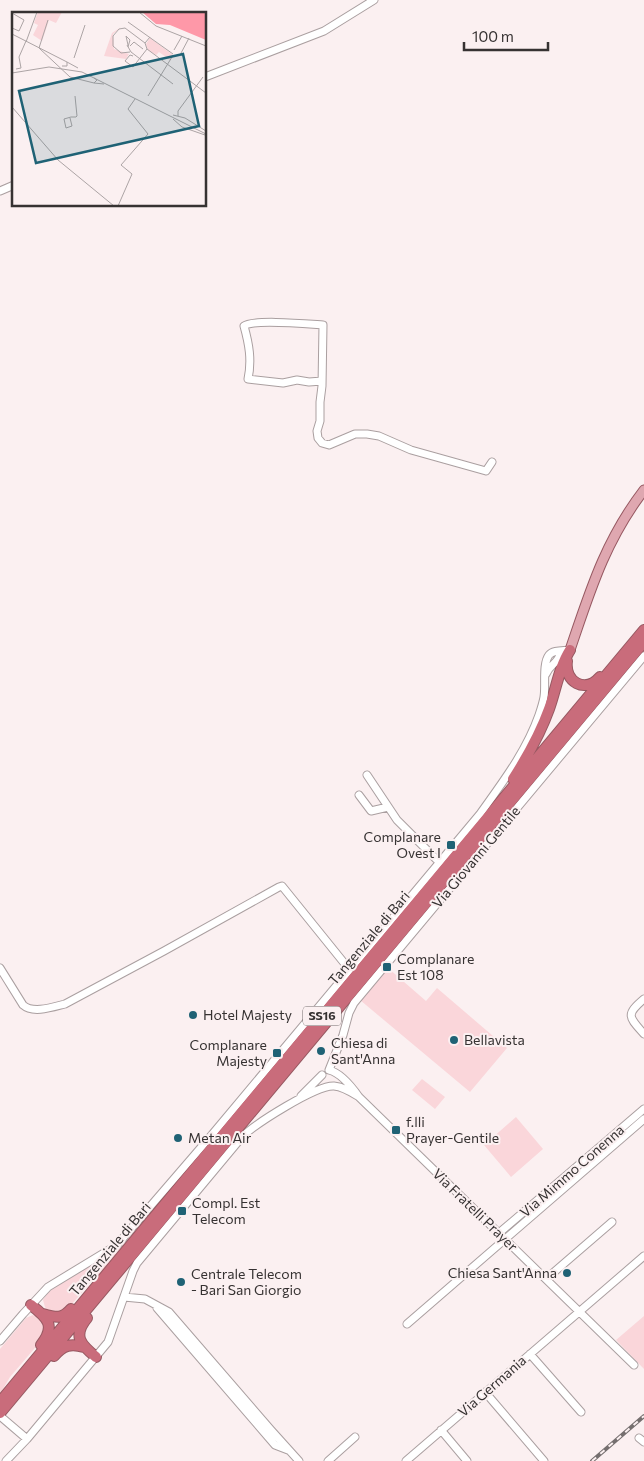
<svg xmlns="http://www.w3.org/2000/svg" width="644" height="1461" viewBox="0 0 644 1461" font-family="Commissioner,sans-serif">
<rect width="100%" height="100%" fill="#fbf0f1"/>
<path fill="#fad6da" d="M388,968L426,1001L437,988L507,1048L470,1092L360,1000Z
M422,1079L445,1097L435,1109L412,1090Z
M516,1117L543,1149L511,1177L484,1145Z
M195,1157L197,1159L122,1250L91,1282L66,1311L60,1314L49,1312L45,1307L43,1300L49,1291L111,1253L128,1237Z
M33,1315L37,1316L47,1324L40,1342L10,1377L0,1394V1349L26,1318Z
M644,1316V1369L616,1340Z"/>
<g fill="none" stroke-linecap="round" stroke-linejoin="round">
<defs>
<path id="minor" d="M205,77L324,31L374,0
M0,191L14,185
M322,381L309,382L297,380L283,383L248,379C252,360 249,344 244,326C253,319 308,324 323,325L322,386L320,402V421L317,431L318,438L322,443L329,445L355,434H367L379,436L411,450L486,471L492,462
M546,674C550,664 558,664 561,652
M367,775L397,820L439,862
M359,795L371,811L388,807
M0,968L23,1005C33,1014 53,1007 65,1004L164,951L279,887L282,886L349,969
M644,999C625,1015 629,1017 644,1034
M329,1070L343,1035L349,1013L354,1003L644,656
M329,1070C341,1073 352,1087 359,1097L634,1365
M301,1096L322,1075
M499,1233L644,1109
M546,1279L612,1222
M124,1297L145,1299L169,1312L271,1430L299,1461
M157,1308L275,1445L288,1450
M407,1324L644,1119
M0,1341L23,1314L48,1287L117,1245L210,1137L480,814C502,783 526,752 539,715C541,709 543,703 544,697C546,686 542,664 549,655C553,650 563,651 570,650
M530,1354L581,1412
M485,1392L544,1461
M0,1416L27,1439
M441,1430L467,1461
M639,1438L644,1442
M6,1461L27,1439L108,1342L133,1271L137,1263L242,1137C255,1124 316,1085 334,1086C344,1087 351,1092 359,1097
M328,1461L355,1437
M406,1461L644,1256"/>
<path id="major" d="M570,650C590,591 605,541 644,490"/>
<path id="highway" d="M567,661C564,682 585,694 600,677
M513,779C527,757 540,734 549,709C556,690 559,667 570,650
M31,1305C48,1318 56,1326 41,1345
M43,1314C57,1318 62,1319 71,1309
M87,1318C72,1336 81,1345 96,1357
M54,1356C63,1345 71,1343 84,1347
M0,1402L644,630
M0,1413L644,642"/>
</defs>
<use href="#minor" stroke="#aa9fa0" stroke-width="9"/>
<use href="#major" stroke="#965861" stroke-width="11"/>
<use href="#highway" stroke="#965861" stroke-width="12"/>
<use href="#minor" stroke="#fff" stroke-width="7"/>
<use href="#major" stroke="#dfa7b0" stroke-width="9"/>
<use href="#highway" stroke="#c96c7b" stroke-width="10"/>
<defs>
<path id="rail" d="M592,1461L644,1416"/>
</defs>
<use href="#rail" stroke="#756f6f" stroke-width="4"/>
<use href="#rail" stroke="#fbf0f1" stroke-width="2" stroke-dasharray="5.5" stroke-linecap="butt"/>
</g>
<g fill="#1f6275" stroke="#fbf0f1" stroke-width="2">
<rect x="446" y="840" width="10" height="10" rx="2.5"/>
<rect x="382" y="962" width="10" height="10" rx="2.5"/>
<circle cx="193" cy="1015" r="5"/>
<circle cx="454" cy="1040" r="5"/>
<circle cx="321" cy="1051" r="5"/>
<rect x="272" y="1048" width="10" height="10" rx="2.5"/>
<rect x="391" y="1125" width="10" height="10" rx="2.5"/>
<circle cx="178" cy="1138" r="5"/>
<rect x="177" y="1206" width="10" height="10" rx="2.5"/>
<circle cx="567" cy="1273" r="5"/>
<circle cx="181" cy="1282" r="5"/>
</g>
<g text-anchor="middle" stroke-width="4" stroke-linejoin="round" paint-order="stroke">
<rect fill="#fbf0f1" stroke="#716b6b" stroke-width="1" x="303" y="1006.5" width="38" height="19" rx="4"/>
<g font-size="12" font-weight="bold" fill="#363232">
<text x="322" y="1020">SS16</text>
</g>
<g font-size="14" fill="#363232" stroke="#fbf0f1" text-anchor="start">
<text x="441" y="842" text-anchor="end">Complanare<tspan x="441" dy="16">Ovest I</tspan></text>
<text x="397" y="964">Complanare<tspan x="397" dy="16">Est 108</tspan></text>
<text x="203" y="1020">Hotel Majesty</text>
<text x="464" y="1045">Bellavista</text>
<text x="331" y="1048">Chiesa di<tspan x="331" dy="16">Sant'Anna</tspan></text>
<text x="267" y="1050" text-anchor="end">Complanare<tspan x="267" dy="16">Majesty</tspan></text>
<text x="406" y="1127">f.lli<tspan x="406" dy="16">Prayer-Gentile</tspan></text>
<text x="188" y="1143">Metan Air</text>
<text x="192" y="1208">Compl. Est<tspan x="192" dy="16">Telecom</tspan></text>
<text x="557" y="1278" text-anchor="end">Chiesa Sant'Anna</text>
<text x="191" y="1279">Centrale Telecom<tspan x="191" dy="16">- Bari San Giorgio</tspan></text>
</g>
<g font-size="14" fill="#363232" stroke="#fbf0f1">
<text transform="translate(476 857) rotate(-50)" y="5">Via Giovanni Gentile</text>
<text transform="translate(369 938) rotate(-50)" y="5">Tangenziale di Bari</text>
<text transform="translate(572 1171) rotate(-41)" y="5">Via Mimmo Conenna</text>
<text transform="translate(475 1210) rotate(44)" y="5">Via Fratelli Prayer</text>
<text transform="translate(110 1249) rotate(-50)" y="5">Tangenziale di Bari</text>
<text transform="translate(492 1386) rotate(-41)" y="5">Via Germania</text>
</g>
</g>
<g transform="translate(12 12)">
<rect width="194" height="194" fill="#fbf0f1"/>
<path d="M26,0H50L44,11L37,8L30,29L21,23L26,13L22,11ZM109,15L101,22L102,37L117,42L114,47L92,44L100,21ZM138,26L161,43L158,48L147,40L144,43L136,38L134,32Z" fill="#fad6da"/>
<path d="M130,0H194V28L158,13L144,12Z" fill="#fe98a8"/>
<path fill="none" stroke="#aca4a5" stroke-width="1" d="M127,0L144,14L194,34M0,1L12,8L7,19L0,16M116,10L161,42M0,22L55,50M14,30L25,0M115,33L119,40L161,72M118,34L122,30L131,37M116,35L118,28L114,24L116,33M27,36L36,8M27,36L58,65L82,71M135,37L194,81M162,38L170,24M118,40L109,41L101,34V24L107,17L113,16L133,31M168,43L177,26M121,44L118,43L113,49L121,55L135,37L133,31L138,25M62,46L73,13M50,54H55V50L66,56M4,57L9,56L7,45L14,29M0,61L37,55L70,60L194,122M82,66L85,68L82,71L92,72M136,84L160,45M0,95L46,148L102,194M161,103L173,106L194,119M166,104V99L191,65M58,106L60,114L54,116L52,107L59,105H64L65,104L63,84M161,107L170,115L193,123M106,194L120,162L109,153L136,122L116,97L123,87"/>
<path fill="#1f6275" fill-opacity="0.15" stroke="#1f6275" stroke-width="2.5" d="M171,42L187,114L24,151L7,79Z"/>
<rect width="194" height="194" fill="none" stroke="#363232" stroke-width="2.5"/>
</g>
<path d="M464 42v8h84v-8" fill="none" stroke="#363232" stroke-width="2.5"/>
<text x="472" y="42" font-size="15" fill="#363232" stroke="#fbf0f1" stroke-width="4" paint-order="stroke">100 m</text>
</svg>
